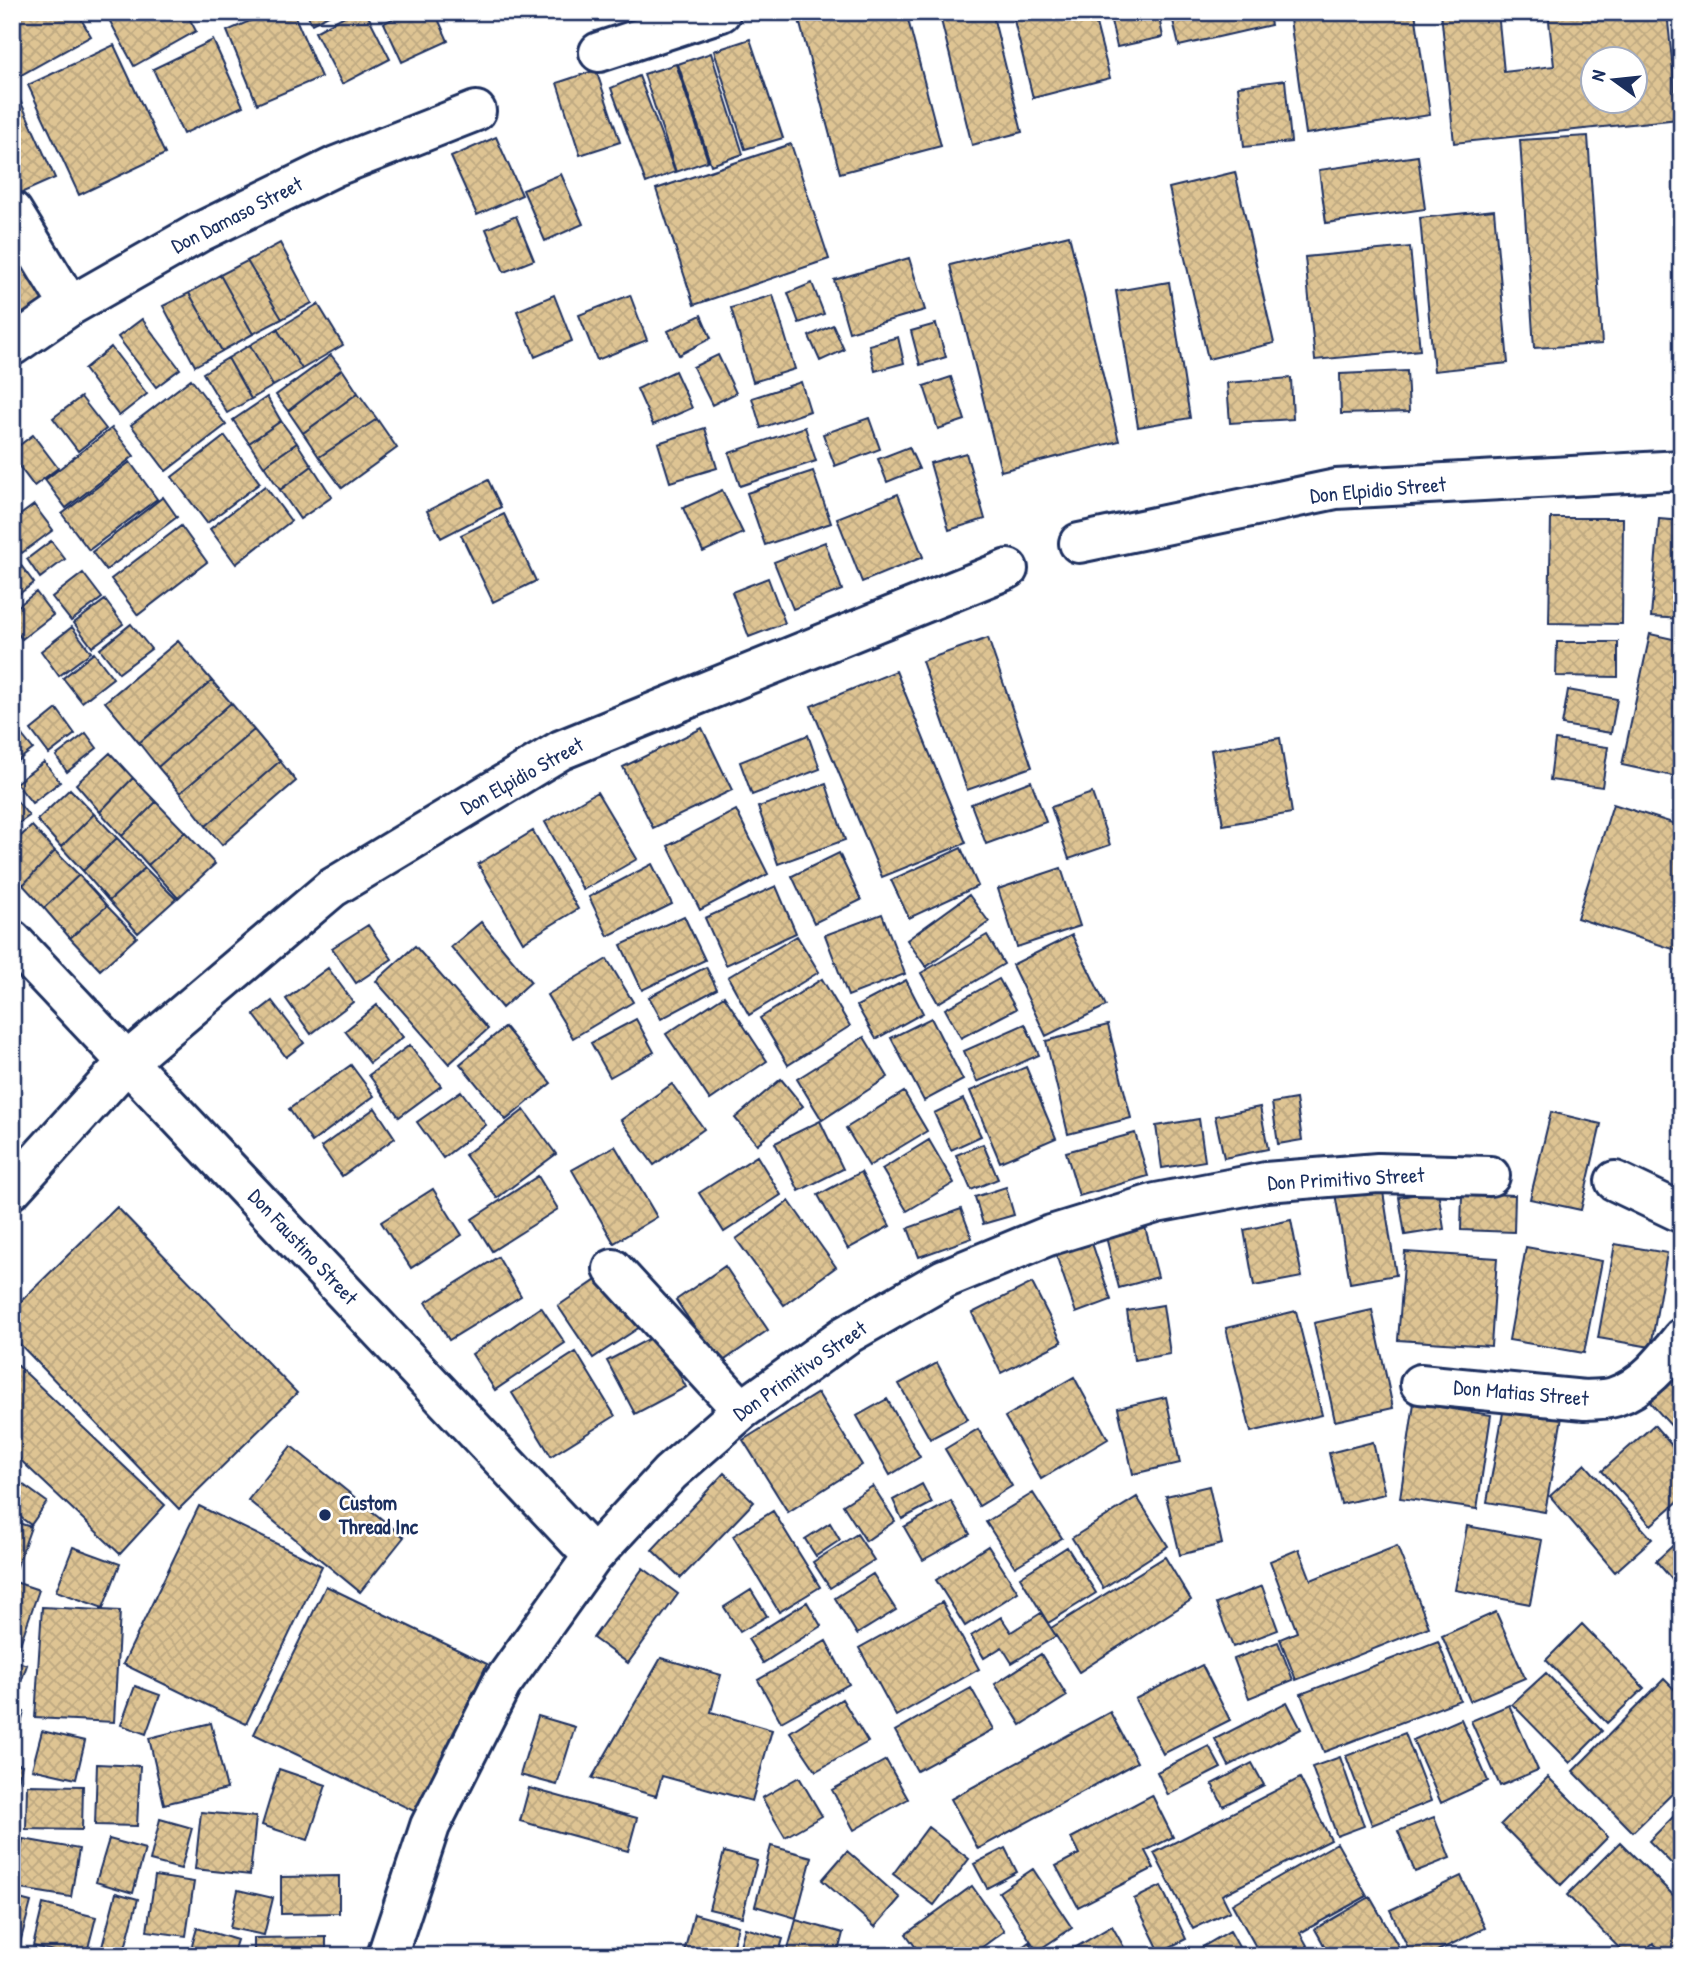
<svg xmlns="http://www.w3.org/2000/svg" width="1694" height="1968" viewBox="0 0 1694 1968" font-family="'Patrick Hand',sans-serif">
<defs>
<pattern id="building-cross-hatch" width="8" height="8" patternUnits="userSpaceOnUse" patternTransform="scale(1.75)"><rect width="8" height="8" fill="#dec493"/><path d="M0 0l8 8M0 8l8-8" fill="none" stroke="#bea981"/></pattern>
</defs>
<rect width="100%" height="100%" fill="#fff"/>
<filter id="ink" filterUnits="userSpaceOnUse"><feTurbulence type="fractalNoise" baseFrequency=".0143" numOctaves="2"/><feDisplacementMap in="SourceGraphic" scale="14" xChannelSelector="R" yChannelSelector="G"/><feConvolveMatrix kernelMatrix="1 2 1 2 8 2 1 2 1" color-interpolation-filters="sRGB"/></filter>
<g filter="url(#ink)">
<path fill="url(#building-cross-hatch)" stroke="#1b2f5e" stroke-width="2" fill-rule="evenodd" d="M12,12H77L91,36L12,80Z
M105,12H186L196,31L134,66Z
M270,12H293L321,77L257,104L227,31Z
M306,12H334L312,24Z
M352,12H366L390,59L342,84L315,32Z
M407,12H435L448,41L402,62L384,23Z
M827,12H906L941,146L840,173L799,20Z
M939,12H992L1022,132L972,145Z
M1012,12H1093L1110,78L1033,98Z
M1109,12H1158L1163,37L1117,47Z
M1171,12H1268L1271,25L1179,46Z
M1289,12H1415L1430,115L1306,134Z
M1441,12H1498L1504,72L1554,66L1548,12H1667L1678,119L1454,143ZM1592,60H1634V102H1592Z
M750,39L783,138L745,149L714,51Z
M213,40L243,106L183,134L153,69Z
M114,45L165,154L79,195L28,85Z
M711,53L743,154L711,165L678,64Z
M676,64L708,161L676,172L644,74Z
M596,70L620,142L580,155L557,83Z
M639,76L675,172L646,183L611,88Z
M1285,80L1291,142L1244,147L1238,86Z
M18,96L55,178L12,197V99Z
M1588,136L1602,344L1534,348L1520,140Z
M496,137L522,195L477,215L451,157Z
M791,144L829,259L694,305L656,189Z
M1418,156L1425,209L1326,223L1319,170Z
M1235,172L1274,343L1208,359L1169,188Z
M561,174L583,224L545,241L523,190Z
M1494,210L1508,363L1434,371L1420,218Z
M516,216L534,260L504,272L486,229Z
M12,231L50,297L12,320Z
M1069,235L1119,441L1001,471L950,265Z
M280,243L312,303L282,319L247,261Z
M1410,247L1420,350L1315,360L1305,257Z
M909,258L925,310L849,332L834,280Z
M247,261L282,319L253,334L220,275Z
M220,275L253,334L222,351L189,293Z
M1169,282L1190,418L1138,427L1116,291Z
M812,283L824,314L799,323L788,293Z
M189,293L222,351L195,366L163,306Z
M554,295L572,341L535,357L517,311Z
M630,295L647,340L597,360L579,315Z
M773,295L795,369L753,382L731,308Z
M318,304L343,345L302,369L277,329Z
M701,315L711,338L679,355L668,331Z
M142,319L180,369L156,387L118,337Z
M936,324L946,357L920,365L911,331Z
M833,325L844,350L820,361L809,336Z
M277,329L302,369L273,386L250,345Z
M898,337L904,363L875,371L869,345Z
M250,345L273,386L251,399L228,358Z
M111,347L147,394L119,416L84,369Z
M331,355L342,369L288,411L276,395Z
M718,355L736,393L712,405L693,367Z
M228,358L251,399L227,413L203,373Z
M342,369L358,393L303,433L288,411Z
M675,371L692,408L653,425L637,389Z
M1407,371L1409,412L1341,414L1340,374Z
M951,377L965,420L938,429L924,386Z
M1291,378L1293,419L1230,423L1227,383Z
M191,379L226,425L166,471L131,425Z
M801,382L810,411L761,428L752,398Z
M358,393L377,419L319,457L303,433Z
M81,397L106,429L78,451L53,418Z
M267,397L281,421L249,443L233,420Z
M869,418L880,449L835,466L823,434Z
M377,419L397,448L342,488L319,457Z
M281,421L297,443L264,466L249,443Z
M805,427L816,461L740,486L729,453Z
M112,428L134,456L66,508L45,480Z
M705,428L717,468L670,482L658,443Z
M33,435L58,468L34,486L12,457V451Z
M225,436L260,483L207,523L172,477Z
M297,443L312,466L280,490L264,466Z
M909,447L919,469L887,482L878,459Z
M966,453L985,519L949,530L930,463Z
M130,462L157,499L89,550L62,514Z
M312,466L332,497L300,519L280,490Z
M813,471L831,523L765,545L747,493Z
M488,480L501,507L441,538L427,511Z
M265,486L291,521L236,564L210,529Z
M722,490L743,533L703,552L683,508Z
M898,494L923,557L862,582L837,518Z
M163,497L177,517L106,570L92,552Z
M34,505L53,530L22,553L12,541V521Z
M504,514L536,581L493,602L461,535Z
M1551,518H1623L1622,624L1549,623Z
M1659,519L1682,521V619L1651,617Z
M181,526L207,562L138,615L111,579Z
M51,541L65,559L40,578L27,559Z
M825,542L842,590L793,609L774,562Z
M20,564L34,583L12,599V570Z
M83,573L102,598L71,621L52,597Z
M768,578L785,623L749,637L732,592Z
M36,592L53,615L22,639L12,626V611Z
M105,600L123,624L92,647L74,623Z
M131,624L151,649L119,673L100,649Z
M72,627L91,652L59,676L41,651Z
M1650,634L1682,641V778L1622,765Z
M988,638L1032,767L967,790L922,661Z
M178,641L212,681L139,743L105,702Z
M1557,642H1618V677L1556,676Z
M94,653L113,678L82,702L63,678Z
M896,671L966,843L882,877L811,706Z
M212,681L231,703L158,767L139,743Z
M1568,690L1617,699L1611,733L1562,725Z
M231,703L254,730L180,793L158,767Z
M57,709L75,734L49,754L31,730Z
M702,728L732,790L653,828L623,767Z
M254,730L280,761L206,826L180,793Z
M86,733L97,748L67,772L56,756Z
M21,734L33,749L12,765V741Z
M808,735L820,769L752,795L740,762Z
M1280,738L1292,813L1223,825L1211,750Z
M1555,740L1608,747L1602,787L1550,780Z
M110,753L133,778L100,812L76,784Z
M280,761L296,781L222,845L206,826Z
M44,762L60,782L32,803L16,783Z
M133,778L156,802L122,836L100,812Z
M1031,781L1046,822L986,844L971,804Z
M826,784L845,840L778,864L758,807Z
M70,789L94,814L61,847L37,820Z
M597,792L637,859L583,890L545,822Z
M1092,793L1110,845L1069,859L1051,807Z
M13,796L29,816L12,828V797Z
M156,802L185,832L148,865L122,836Z
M1613,804L1682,826V952L1577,918Z
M736,810L768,874L700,910L668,846Z
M94,814L117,838L83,871L61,847Z
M32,826L55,851L23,885L12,873V844Z
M533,831L578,909L523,942L478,864Z
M185,832L215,864L178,898L148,865Z
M117,838L145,868L109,901L83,871Z
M961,848L978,886L909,918L891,880Z
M55,851L79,875L44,908L23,885Z
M839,853L861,900L814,923L792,876Z
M652,864L672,904L608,936L589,897Z
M145,868L176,899L138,933L109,901Z
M1061,868L1080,926L1017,947L998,889Z
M79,875L107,906L70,938L44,908Z
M776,886L796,933L726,965L705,918Z
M969,895L989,922L926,967L907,940Z
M107,906L137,937L100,970L70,938Z
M882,914L905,974L848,996L825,935Z
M684,916L705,960L642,990L621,945Z
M481,922L531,982L502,1008L451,947Z
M368,925L392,959L356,983L332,948Z
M987,935L1004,964L938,1003L921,973Z
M1072,935L1106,1006L1046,1036L1012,965Z
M797,936L819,972L749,1015L728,977Z
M415,946L488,1029L449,1064L376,981Z
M607,959L633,1002L573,1038L547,995Z
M706,967L717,989L661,1019L649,997Z
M328,968L353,1002L311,1034L286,999Z
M822,979L850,1026L788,1065L760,1018Z
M999,979L1016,1009L961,1038L945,1009Z
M906,980L923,1013L876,1039L857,1006Z
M724,996L767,1061L710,1100L666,1034Z
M272,1001L304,1043L286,1057L254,1015Z
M377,1005L403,1037L370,1063L345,1031Z
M931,1018L963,1080L924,1101L891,1038Z
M636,1019L654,1052L610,1077L591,1043Z
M1025,1024L1039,1055L977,1082L964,1051Z
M1108,1025L1131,1118L1068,1134L1046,1041Z
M505,1027L551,1083L506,1120L460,1064Z
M864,1037L888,1077L822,1120L797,1079Z
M410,1045L441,1086L399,1117L369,1075Z
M351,1065L374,1096L312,1142L289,1109Z
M1026,1067L1056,1138L1000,1162L970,1091Z
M781,1079L803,1106L757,1144L735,1118Z
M672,1084L704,1129L654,1165L621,1120Z
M461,1091L486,1125L443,1158L417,1122Z
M904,1092L927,1131L869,1166L846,1128Z
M963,1099L981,1136L951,1150L934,1113Z
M1296,1099L1302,1140L1278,1144L1272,1103Z
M1260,1107L1268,1149L1224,1158L1215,1116Z
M375,1108L395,1138L342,1176L321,1147Z
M524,1110L556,1154L497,1198L465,1155Z
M1551,1112L1601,1124L1581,1210L1530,1199Z
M1199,1119L1205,1161L1162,1168L1156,1126Z
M820,1121L843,1169L799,1191L775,1143Z
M1135,1133L1148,1176L1079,1196L1066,1152Z
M929,1140L954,1183L907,1211L882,1169Z
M983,1144L998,1179L971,1190L956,1155Z
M615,1146L657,1217L614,1243L572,1170Z
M757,1156L781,1195L724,1232L699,1193Z
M861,1172L890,1226L848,1249L818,1195Z
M538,1176L558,1209L492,1251L472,1219Z
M1381,1179L1396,1275L1350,1283L1334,1187Z
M1006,1187L1014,1215L983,1224L975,1197Z
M433,1189L462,1235L411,1268L381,1222Z
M1438,1191L1444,1229L1405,1235L1399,1197Z
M1462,1193L1515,1195L1514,1232L1461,1230Z
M789,1201L836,1267L784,1305L736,1239Z
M117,1207L297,1393L179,1509L12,1336V1310Z
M961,1209L972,1238L919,1257L908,1228Z
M1291,1220L1302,1277L1254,1286L1244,1230Z
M1144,1223L1158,1277L1119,1288L1105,1233Z
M1088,1231L1111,1300L1076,1313L1052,1243Z
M1615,1244L1667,1253L1651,1347L1598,1338Z
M1526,1247L1602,1261L1584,1353L1509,1340Z
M1405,1252L1497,1258L1491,1346L1398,1340Z
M498,1257L521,1296L449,1340L426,1302Z
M725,1266L768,1330L719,1364L676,1300Z
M608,1272L643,1325L593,1358L558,1306Z
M1032,1283L1062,1342L1001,1373L972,1313Z
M1163,1305L1170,1354L1134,1360L1127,1311Z
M541,1307L565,1343L495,1390L472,1354Z
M1372,1310L1393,1408L1335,1421L1314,1323Z
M1296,1311L1322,1415L1251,1432L1226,1328Z
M658,1334L686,1387L635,1414L607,1361Z
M576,1352L615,1416L551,1456L512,1393Z
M12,1360L165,1505L120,1554L12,1452Z
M937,1363L968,1419L930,1439L899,1384Z
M1679,1371L1682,1375V1438L1647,1399Z
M1074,1377L1108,1439L1041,1479L1005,1417Z
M818,1393L862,1465L788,1512L743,1440Z
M1166,1397L1180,1463L1133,1474L1118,1408Z
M887,1399L920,1457L890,1475L857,1416Z
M1414,1403L1491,1415L1477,1509L1400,1498Z
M1504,1407L1562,1417L1545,1512L1487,1502Z
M1654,1425L1682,1457V1498L1651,1525L1602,1471Z
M978,1429L1012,1486L979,1506L945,1449Z
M1373,1442L1385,1494L1341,1504L1329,1453Z
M291,1446L404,1537L360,1592L248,1500Z
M1585,1464L1652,1539L1615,1572L1550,1496Z
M724,1473L754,1502L681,1578L652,1550Z
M14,1478L47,1502L31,1525L12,1511V1480Z
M922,1484L932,1503L902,1519L893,1500Z
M873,1486L895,1521L866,1541L843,1505Z
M1209,1486L1222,1544L1180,1555L1166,1496Z
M1033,1493L1062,1538L1015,1567L986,1522Z
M1137,1497L1168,1546L1103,1588L1072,1538Z
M951,1501L970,1534L923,1560L904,1527Z
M199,1506L322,1566L246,1724L123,1664Z
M773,1511L820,1587L779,1612L733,1536Z
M12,1521L31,1527L15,1572L12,1571Z
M830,1523L840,1540L816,1556L805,1539Z
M1467,1526L1542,1540L1530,1604L1455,1590Z
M857,1534L874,1560L830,1588L813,1562Z
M1682,1537V1591L1656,1561Z
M988,1546L1018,1592L965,1626L936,1580Z
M1397,1546L1429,1627L1296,1680L1280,1639L1297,1632L1270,1561L1299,1549L1311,1580Z
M73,1547L120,1564L103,1608L56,1591Z
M1067,1547L1096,1593L1048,1623L1020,1577Z
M1165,1557L1191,1600L1079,1672L1051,1628Z
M643,1568L678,1594L628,1663L593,1638Z
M873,1574L896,1610L857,1634L835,1598Z
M12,1581L39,1590L19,1647L12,1644Z
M326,1586L487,1664L416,1812L254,1734Z
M1262,1586L1278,1630L1233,1647L1216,1604Z
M751,1590L767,1616L740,1632L724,1607Z
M807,1602L821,1626L763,1663L748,1639Z
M942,1602L979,1669L896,1716L859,1648Z
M42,1607L120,1611L114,1722L35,1718Z
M1496,1612L1525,1678L1470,1701L1442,1636Z
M1041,1613L1056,1636L1012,1663L1002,1647L984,1658L971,1636L1001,1617L1011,1632Z
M1582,1624L1644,1688L1607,1723L1546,1660Z
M826,1641L849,1684L781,1722L758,1680Z
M1438,1641L1460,1700L1324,1752L1301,1694Z
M1278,1642L1293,1680L1249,1698L1234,1659Z
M1041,1654L1067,1696L1021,1725L995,1684Z
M661,1658L721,1675L711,1712L772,1730L752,1801L662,1776L656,1796L592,1778Z
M12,1660L27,1665L15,1699L12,1698Z
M1202,1665L1230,1720L1163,1754L1135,1699Z
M1546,1673L1602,1731L1570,1763L1512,1704Z
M1664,1679L1682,1697V1784L1633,1832L1573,1771Z
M135,1686L160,1695L146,1734L121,1725Z
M971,1688L994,1729L917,1771L895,1731Z
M842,1699L868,1742L816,1771L790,1732Z
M1287,1702L1301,1729L1229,1766L1215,1739Z
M1509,1705L1538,1770L1500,1786L1471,1721Z
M12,1709L24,1712L14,1752H12Z
M1110,1712L1137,1762L978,1849L951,1799Z
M538,1716L575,1727L557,1785L520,1775Z
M1461,1719L1488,1781L1441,1803L1413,1740Z
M211,1723L227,1789L164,1804L149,1738Z
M42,1731L85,1741L76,1779L32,1769Z
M1405,1733L1431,1801L1372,1825L1346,1756Z
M1209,1746L1221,1768L1168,1795L1157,1772Z
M1340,1757L1364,1826L1337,1836L1312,1767Z
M886,1760L908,1799L854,1830L832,1790Z
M12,1762L22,1765L12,1808Z
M1252,1763L1264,1785L1223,1806L1212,1784Z
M97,1764L140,1766L137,1826L95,1825Z
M279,1769L326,1785L308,1840L262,1825Z
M799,1777L822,1816L785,1837L762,1798Z
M1548,1777L1608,1837L1561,1885L1501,1824Z
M1300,1778L1331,1840L1222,1895L1230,1911L1193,1929L1154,1853Z
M27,1785L83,1786L82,1830L26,1829Z
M529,1788L637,1818L628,1851L520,1821Z
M1152,1795L1173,1837L1145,1851L1154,1868L1078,1907L1056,1866L1079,1854L1071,1838Z
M1682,1808V1874L1649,1841Z
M201,1812L256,1817L250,1875L195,1869Z
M1434,1817L1450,1858L1415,1872L1398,1831Z
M160,1819L192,1828L181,1869L150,1861Z
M928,1827L969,1859L934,1905L893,1874Z
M23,1839L79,1849L71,1897L14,1888Z
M109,1839L145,1849L133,1893L96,1882Z
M1620,1842L1682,1904V1953L1679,1956H1667L1653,1943L1640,1956H1627L1567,1895Z
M1337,1843L1367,1896L1300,1933L1308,1947L1292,1956H1261L1232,1904Z
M771,1846L812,1857L796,1918L755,1906Z
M1005,1848L1017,1872L987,1888L974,1864Z
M847,1851L900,1898L875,1927L822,1880Z
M724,1852L757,1861L742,1917L709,1909Z
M1033,1869L1072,1928L1037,1951L999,1892Z
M155,1876L194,1882L186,1936L147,1931Z
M339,1876V1913L281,1914V1877Z
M1461,1876L1485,1928L1427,1956H1412L1390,1910Z
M972,1886L1004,1931L970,1956H922L906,1934Z
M1161,1886L1186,1939L1160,1952L1134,1899Z
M238,1890L273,1898L264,1935L230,1928Z
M116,1893L138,1899L124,1952L102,1947Z
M12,1897L31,1902L17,1954L12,1953Z
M1370,1897L1401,1951L1393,1956H1330L1315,1929Z
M43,1904L96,1917L86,1956H74L33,1946Z
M694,1914L738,1926L730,1956H683Z
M796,1920L843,1933L837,1956H786Z
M1112,1926L1129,1956H1061Z
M197,1928L237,1940L232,1956H189Z
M745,1928L783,1939L778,1956H737Z
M1230,1931L1244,1956H1187Z
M326,1937V1956H254V1938Z
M1029,1942L1036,1956H1010Z"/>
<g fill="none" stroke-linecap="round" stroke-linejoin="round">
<defs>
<path id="minor" d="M599,52L721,12
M12,211L70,306
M12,346L70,306L200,232L336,166L476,111
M1079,543L1336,489L1682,470
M12,940L593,1556
M1615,1181L1682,1213
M12,1189L128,1061L332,888L561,750L1008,569
M613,1269L742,1410
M1420,1384L1585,1400C1594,1399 1605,1400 1614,1397C1643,1388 1664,1361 1682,1338
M387,1956L430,1826L501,1685L593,1556L670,1473L742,1410L846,1335L944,1279L1048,1236L1156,1203L1266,1182L1378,1173L1490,1176"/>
</defs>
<use href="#minor" stroke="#1b2f5e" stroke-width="44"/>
<use href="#minor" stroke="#fff" stroke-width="38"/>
</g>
</g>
<circle fill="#1b2f5e" stroke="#fff" stroke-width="2.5" cx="325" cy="1515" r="7"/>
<g text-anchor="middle" stroke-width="5" stroke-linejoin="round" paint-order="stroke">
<g font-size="21" fill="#1b2f5e" stroke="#fff">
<text transform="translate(237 215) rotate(-27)" y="7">Don Damaso Street</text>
<text transform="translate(1378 490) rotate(-5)" y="7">Don Elpidio Street</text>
<text transform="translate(522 776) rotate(-29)" y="7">Don Elpidio Street</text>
<text transform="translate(1346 1179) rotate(-3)" y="7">Don Primitivo Street</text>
<text transform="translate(303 1247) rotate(47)" y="7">Don Faustino Street</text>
<text transform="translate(800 1371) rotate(-35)" y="7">Don Primitivo Street</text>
<text transform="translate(1521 1393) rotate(5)" y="7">Don Matias Street</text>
</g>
<g font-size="21" font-weight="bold" fill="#1b2f5e" stroke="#fff" text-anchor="start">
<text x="339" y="1510">Custom<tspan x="339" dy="24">Thread Inc</tspan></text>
</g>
</g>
<rect width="1694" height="1968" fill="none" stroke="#fff" stroke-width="42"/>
<rect x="21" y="21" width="1652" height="1926" fill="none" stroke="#1b2f5e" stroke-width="2.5" filter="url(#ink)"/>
<g transform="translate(1614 80) rotate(285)"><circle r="33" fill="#ffffff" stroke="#a4acbf" stroke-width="2"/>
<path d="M0-5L12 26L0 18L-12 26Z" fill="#1b2f5e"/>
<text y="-10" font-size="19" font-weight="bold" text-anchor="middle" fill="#1b2f5e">N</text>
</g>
</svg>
